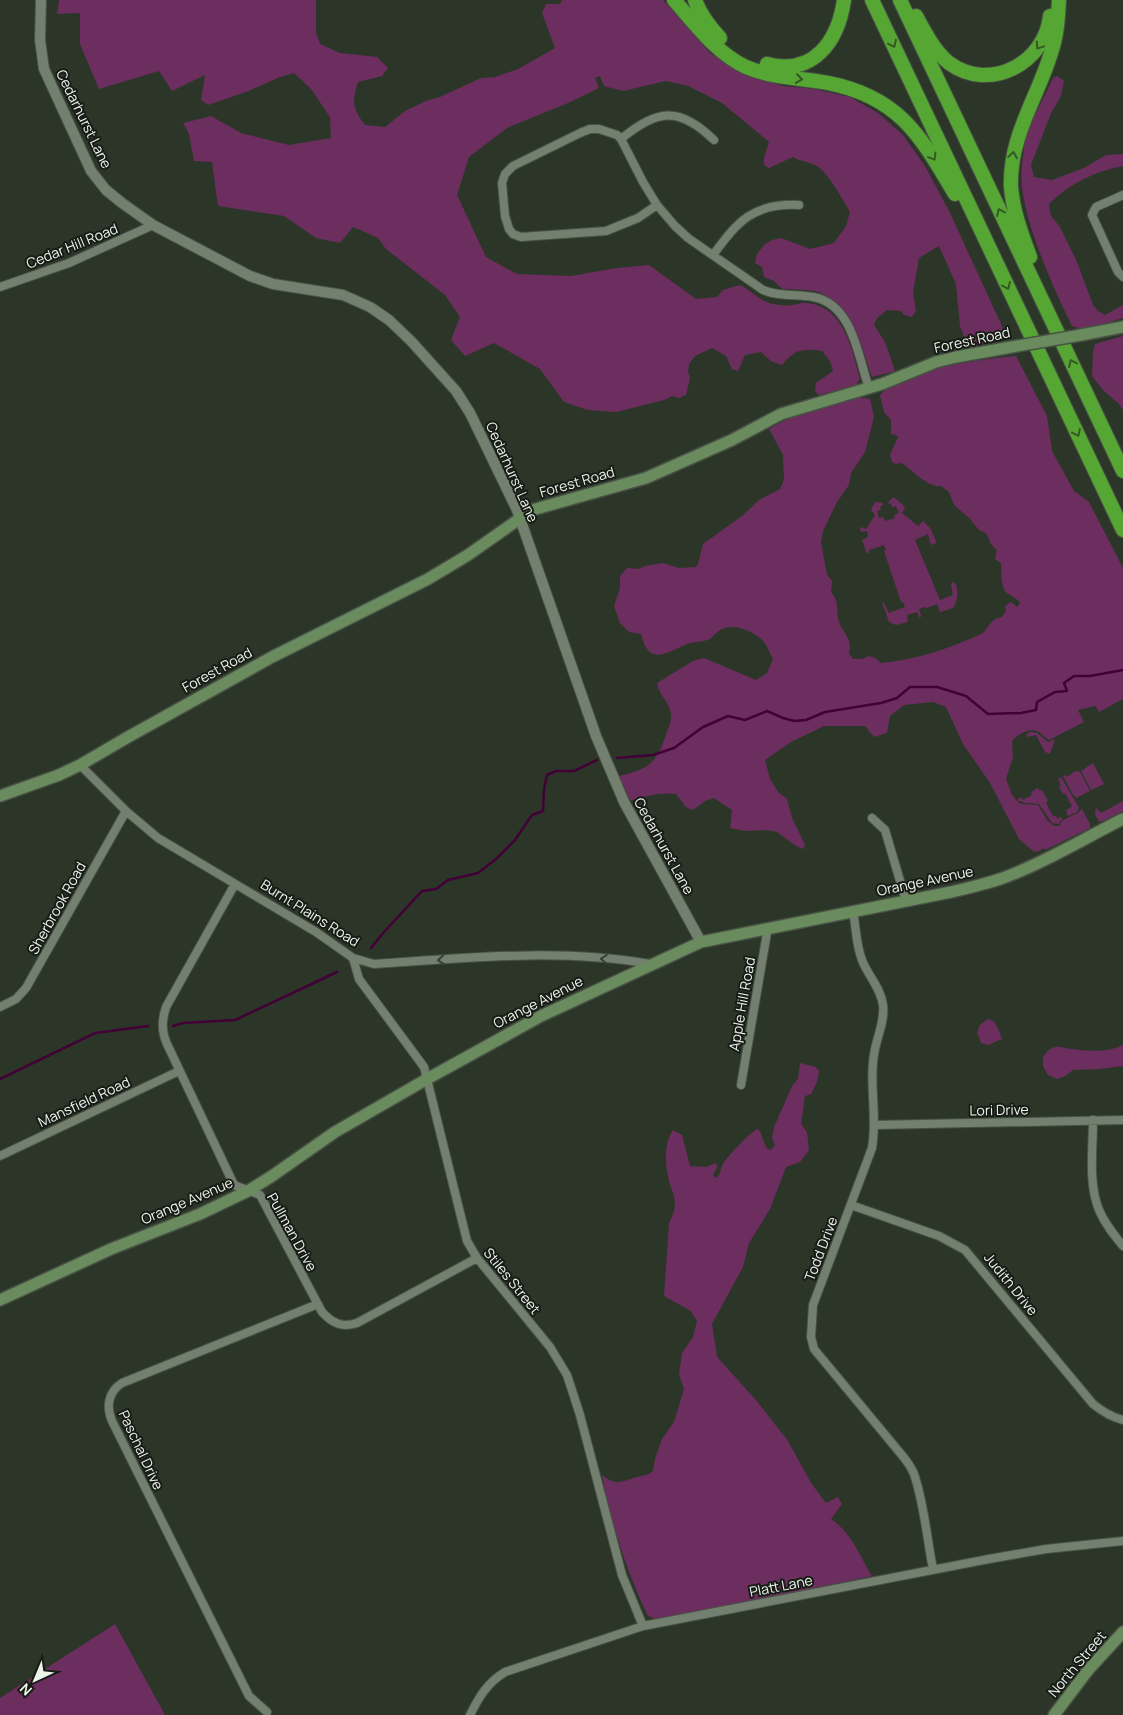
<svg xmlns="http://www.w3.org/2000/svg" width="1123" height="1715" viewBox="0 0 1123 1715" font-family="Manrope,sans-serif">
<rect width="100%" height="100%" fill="#2c3628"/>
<path fill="#6c2e5f" d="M59,0H316V33L320,44L340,53L377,57L388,68L382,76L358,82C352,102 352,108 365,125L385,127L405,111L426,101L440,97L481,78L495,77L518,69L555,48L542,13L546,4H560L562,0H663L710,53L744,74L783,86L814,89L850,97L878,113L903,135L925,166L950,213L1007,337L968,348L960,326L956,284L939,246L919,258L913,292L916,311L912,317L904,315L901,311L887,310L877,318L874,325L885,342L895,371L872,377C861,345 854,309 821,293C813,289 792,290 782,289L774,281L764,277L762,267L755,263L757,254L764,245L772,240L781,238L810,249L834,243L846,226L850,212C844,201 828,173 818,167C812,162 801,162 793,157L769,168L764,165V158L769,142L722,103L688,86L666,81L623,91L604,86L600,76L595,78L599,88L568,103L507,128L469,157L457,195L486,257L517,274L571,276L617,268L649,265L696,299L717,297L723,290L740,285C752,291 759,301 773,304C778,305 786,306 792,305C797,305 802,302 807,303C844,306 852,350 860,379L856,385L819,395L815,391L816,383L833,371L830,361L822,351C802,348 794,350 782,365L771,361L761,352L745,355L738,371L732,369L726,356L712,348L695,356L689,364L688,372L690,378L686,395L679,398L672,396L664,400L616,412L588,410L564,402L540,369L494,343L465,356L451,340L460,317L445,295L386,249L378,238L353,227L340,243L316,238L284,216L218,206L212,162L194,161L189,134L183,123L211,116L241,133L289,145L331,138L330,117L311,89L294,73L280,77L246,92L208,105L201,100L205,75L172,91L159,71L99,89L80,44V13L57,14Z
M1057,76L1064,81L1061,96L1051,113L1031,165L1034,177L1052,180L1084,168L1106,155L1123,154V166C1095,171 1069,184 1049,204L1051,216L1060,227L1077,262L1093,305L1098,311L1105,315L1123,305V318L1085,330L1072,326C1053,287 1030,236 1023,194C1020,179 1022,163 1024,148C1028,123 1043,101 1053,78Z
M1123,336V410L1119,404L1103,390L1092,376L1093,352L1095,344Z
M1016,356L1047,416L1052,451L1074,491L1089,502L1123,568V699L1099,712L1095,706L1078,710L1084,722L1049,740C1045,738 1042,734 1039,732C1030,727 1018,734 1012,741L1013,757L1006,779L1012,795L1018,802L1021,804L1038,805L1047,820L1054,826H1059L1063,820L1078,813L1082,809L1090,824V828L1045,850L1044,848L1037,852L1033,851L1019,839L990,783L963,744L946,707L933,702L904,705L890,716L887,733L874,737L865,726H824L791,742L765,760L770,779L779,793L787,799L792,818L805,845L803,849L796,846L777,832L767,830L745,831L730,828L732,810L714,798L705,801L693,810L686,807L676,794C660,792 646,796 630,801L619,776C651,768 656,764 667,732C669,727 672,719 671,714C669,702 659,695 657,683L693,661L704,658L756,680L767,673L773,659C770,654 768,647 764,642C755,632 735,623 722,629C717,631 714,636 710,639C703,642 694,642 687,644C665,653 649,667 641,634L629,632L620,623L614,606L620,588V576L627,568L639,569L645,566L663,563L679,568L696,567L698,564L703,544L742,516L759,500L780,489L784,480L783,455L769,429L793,416L856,397L870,399L874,417L865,452L851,473L849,485L837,502L823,531L821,542L827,575L832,581L831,592C839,601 836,608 838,619C841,632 853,637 849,653L853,659H862L869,656L875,658L881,663C915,660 948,649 979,635C990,630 987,620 1002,617L1006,611L1005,606L1011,602L1017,607L1020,603C1016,597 1012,597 1007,593C1000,588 1002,572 1001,563L995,559L997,550L991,544L986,533L979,530L970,519L954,505L949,492L941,486C928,488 912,470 902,463L896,464L892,462L890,455L898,437L896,435L891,434V420L884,412L880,395C905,369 980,359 1016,356Z
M894,497L905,507L902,513L918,526L923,521L930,528L936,541V543L931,545L928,534L915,540L940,600L953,595L951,584L953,582L956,584C958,592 958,601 953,608L940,612L937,604L927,608L925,607L919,609L921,615L920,619L917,612L907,615L908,622L896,625L889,622L882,602L884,603L889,613L905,607L903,602H901L884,551L886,550L884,545L869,550V552L867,554L862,540L868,537L867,531L861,532L860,528L861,527L866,529L875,515L871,510L875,502L883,503V505L880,506L881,510L877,511L879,518L883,517L885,521L895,518L894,515L899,513L896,506L892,507L891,503L889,504L888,502Z
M1031,732L1037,733L1048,742L1055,739L1050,754L1045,752L1036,735L1028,737L1026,734Z
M1093,763L1104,784L1091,790L1081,771Z
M1075,771L1080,772L1090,791L1076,798L1072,793L1063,776L1065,775L1067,777Z
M1061,777L1079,808L1077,812L1068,816L1066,811L1072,806L1065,793L1063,794L1059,787L1061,785L1058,779Z
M1038,788L1040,791L1042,790L1048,801L1046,803L1053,816H1056L1057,819L1061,817L1062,819L1059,824L1052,823L1039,804L1025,803L1017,800L1021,797L1023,800L1032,795L1031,792Z
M1123,801V811L1101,822L1098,820L1095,814L1096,808L1101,813Z
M988,1019C997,1021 999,1031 1002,1039L988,1045L981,1043L977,1032L980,1025Z
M1123,1045V1066L1099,1069L1073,1070L1065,1076L1057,1079L1048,1075L1043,1066V1057C1045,1054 1048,1050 1052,1048C1058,1045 1064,1048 1071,1049C1089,1051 1107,1053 1123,1045Z
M800,1063L816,1067L819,1071L817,1082L811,1094L805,1096L801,1124L807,1132L809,1150L800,1162L786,1167L770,1209L749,1243L743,1267L712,1324L717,1357L756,1400L788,1441L811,1483L826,1503L838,1497L842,1504L831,1519C852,1533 859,1555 872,1576L661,1621L648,1616C628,1575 610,1521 602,1475C617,1487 621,1481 638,1477C644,1475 647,1476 653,1471L655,1459L662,1439L674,1422L684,1389L679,1374L682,1353L693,1337L697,1321L691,1311L664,1296L669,1223C672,1217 675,1211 675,1204C675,1198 672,1190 670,1184C665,1167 663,1145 673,1130L682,1135L690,1166L707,1167L715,1163L718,1166L713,1175L716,1178C721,1174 720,1170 723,1164C728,1156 750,1132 758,1129C763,1134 762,1143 769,1150L772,1149L775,1145L772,1138L774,1127L792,1086L798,1079Z
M115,1624L165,1715H0V1698Z"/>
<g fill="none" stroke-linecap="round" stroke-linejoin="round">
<path stroke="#420037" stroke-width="2.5" d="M617,758L653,755L674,748L703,727L728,716L745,720L767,711L783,718L794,721L806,720L825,712L881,703L897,698L910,687H937L966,696L988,714L1021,713L1036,710L1037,702L1055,692L1067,691L1064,683L1074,676H1090L1123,670
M371,948L384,932L422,891L436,889L448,880L478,873L496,859L515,840L532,815L543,811L544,789L547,775L556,771H574L597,760
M173,1026L183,1023L235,1020L337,972
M0,1079L95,1033L148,1026"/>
<defs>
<path id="minor" d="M621,139C657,109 679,106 714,140
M1123,195L1096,207L1092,215L1118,272L1123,277
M657,205L638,218L606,231L521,237L513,234L509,229L505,216L502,183L505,174L513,166L580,133L590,129H599L617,135L621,139L643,182L657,205L675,226L688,238L763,290C779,297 796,294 813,297C853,304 858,357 869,388
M713,255C738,221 753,203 799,205
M0,287L69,263L153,225
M80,765L126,811L158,838L316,932L353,958L374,964C466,958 559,948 650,964
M872,818L885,830L906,901
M235,884L166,1007C162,1020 161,1030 167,1044L234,1185L260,1195L322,1312C332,1323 342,1328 357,1323L477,1258
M853,911C856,927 856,945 862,960C868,976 881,988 883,1005C885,1019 878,1035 875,1049C868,1082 878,1116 872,1148L813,1305L811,1337L814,1349L819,1355L901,1454C906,1460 911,1466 914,1474C924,1503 927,1539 933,1569
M353,958L359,979L424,1067L467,1241L477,1258L550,1347L567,1375L580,1415L622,1575L643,1626
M0,1007L16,999L26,988L126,811
M741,1085L768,927
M1093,1120C1093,1149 1088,1183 1099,1210C1105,1224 1114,1235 1123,1246
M875,1125L1123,1120
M0,1156L179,1071
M851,1205L939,1236L965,1250L1093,1404C1103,1412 1111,1417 1123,1420
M267,1712L249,1696L112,1421C106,1407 108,1392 122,1383L318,1304
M470,1715C479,1697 487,1683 505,1672L643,1626L989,1559L1046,1549L1123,1541"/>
<path id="tertiary" d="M41,0L40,40L44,69L91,171L106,190L122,203L153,225L250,276L273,284L343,295L370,307L389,320L411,341L456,391L470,413L517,510L596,736L624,802L701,942"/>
<path id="secondary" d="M1081,335L1123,327
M0,796L59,775L80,765L128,737L272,657L428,579L468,555L532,510L646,478L732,440L781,414L882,384L936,362L956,357L1006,348
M0,1300L111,1249L200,1214L248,1191L272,1176L335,1132L427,1079L541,1016L701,942L951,892C968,888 986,884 1003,878C1042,864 1085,838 1123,819
M1054,1715L1089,1669L1123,1632"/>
<path id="motorway" d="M674,0C695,24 716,53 746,67C772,78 801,78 828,83C900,97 921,137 955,194
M695,0C700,15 710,27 720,38
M872,0L1123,530
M900,0L1123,471
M916,16C925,32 934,51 949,63C990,93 1045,63 1050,16
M767,64C813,76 838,42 844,0
M1030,257C1022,235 1013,212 1011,187C1009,137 1037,99 1051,53C1057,36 1058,18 1059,0"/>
</defs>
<use href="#minor" stroke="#485245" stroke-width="10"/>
<use href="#tertiary" stroke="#485245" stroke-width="12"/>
<use href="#secondary" stroke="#485245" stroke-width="14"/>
<use href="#motorway" stroke="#485245" stroke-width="16"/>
<use href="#minor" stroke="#73806f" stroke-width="8"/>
<use href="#tertiary" stroke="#73806f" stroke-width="10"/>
<use href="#secondary" stroke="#6a8b5d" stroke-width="11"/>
<use href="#motorway" stroke="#56a633" stroke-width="14"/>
<defs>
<path id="secondary-bridge" d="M1006,348L1081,335"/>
</defs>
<use href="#secondary-bridge" stroke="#485245" stroke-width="14" stroke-linecap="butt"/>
<use href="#secondary-bridge" stroke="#6a8b5d" stroke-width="11"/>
</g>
<defs><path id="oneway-chevron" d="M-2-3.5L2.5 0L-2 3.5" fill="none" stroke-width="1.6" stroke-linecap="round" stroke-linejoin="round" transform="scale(1.25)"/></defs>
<g stroke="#335a23">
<use href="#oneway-chevron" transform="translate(893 44) rotate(65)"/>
<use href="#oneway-chevron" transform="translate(1039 46) rotate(124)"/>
<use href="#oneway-chevron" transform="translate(799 79) rotate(8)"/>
<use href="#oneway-chevron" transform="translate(1013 155) rotate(-81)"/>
<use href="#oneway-chevron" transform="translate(933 157) rotate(59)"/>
<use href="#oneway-chevron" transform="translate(1000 212) rotate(-115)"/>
<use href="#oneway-chevron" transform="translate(1007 286) rotate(65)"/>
<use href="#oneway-chevron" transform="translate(1072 363) rotate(-115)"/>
<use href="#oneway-chevron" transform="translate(1077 433) rotate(65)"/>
</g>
<g stroke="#373f35">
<use href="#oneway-chevron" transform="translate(604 959) rotate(-176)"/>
<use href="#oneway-chevron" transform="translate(441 960) rotate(176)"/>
</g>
<g text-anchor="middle" stroke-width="4" stroke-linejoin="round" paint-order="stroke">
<g font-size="14" fill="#edf5eb" stroke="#171c16">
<text transform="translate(84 119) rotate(64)" y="5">Cedarhurst Lane</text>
<text transform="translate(72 246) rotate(-22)" y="5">Cedar Hill Road</text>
<text transform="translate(972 340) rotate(-12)" y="5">Forest Road</text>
<text transform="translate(512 472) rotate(66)" y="5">Cedarhurst Lane</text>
<text transform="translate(577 482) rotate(-16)" y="5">Forest Road</text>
<text transform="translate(217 670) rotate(-29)" y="5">Forest Road</text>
<text transform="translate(664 846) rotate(61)" y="5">Cedarhurst Lane</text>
<text transform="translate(925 881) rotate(-12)" y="5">Orange Avenue</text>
<text transform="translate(57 908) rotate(-61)" y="5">Sherbrook Road</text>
<text transform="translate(310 913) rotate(32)" y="5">Burnt Plains Road</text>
<text transform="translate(538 1002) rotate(-27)" y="5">Orange Avenue</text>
<text transform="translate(742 1004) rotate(-80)" y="5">Apple Hill Road</text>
<text transform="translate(84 1102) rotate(-25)" y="5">Mansfield Road</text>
<text transform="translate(999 1110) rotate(-1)" y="5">Lori Drive</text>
<text transform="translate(187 1201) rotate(-23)" y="5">Orange Avenue</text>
<text transform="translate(292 1232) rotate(61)" y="5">Pullman Drive</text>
<text transform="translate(821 1249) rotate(-69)" y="5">Todd Drive</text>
<text transform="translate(512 1281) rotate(51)" y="5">Stiles Street</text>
<text transform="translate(1011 1284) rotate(51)" y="5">Judith Drive</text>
<text transform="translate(141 1450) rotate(65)" y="5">Paschal Drive</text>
<text transform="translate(781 1586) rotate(-11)" y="5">Platt Lane</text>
<text transform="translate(1077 1664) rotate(-50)" y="5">North Street</text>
</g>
</g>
<g transform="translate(35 1680) rotate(224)" stroke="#171c16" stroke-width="4" paint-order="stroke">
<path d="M0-4L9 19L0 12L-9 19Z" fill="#edf5eb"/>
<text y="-8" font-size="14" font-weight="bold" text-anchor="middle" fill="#edf5eb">N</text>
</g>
</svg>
